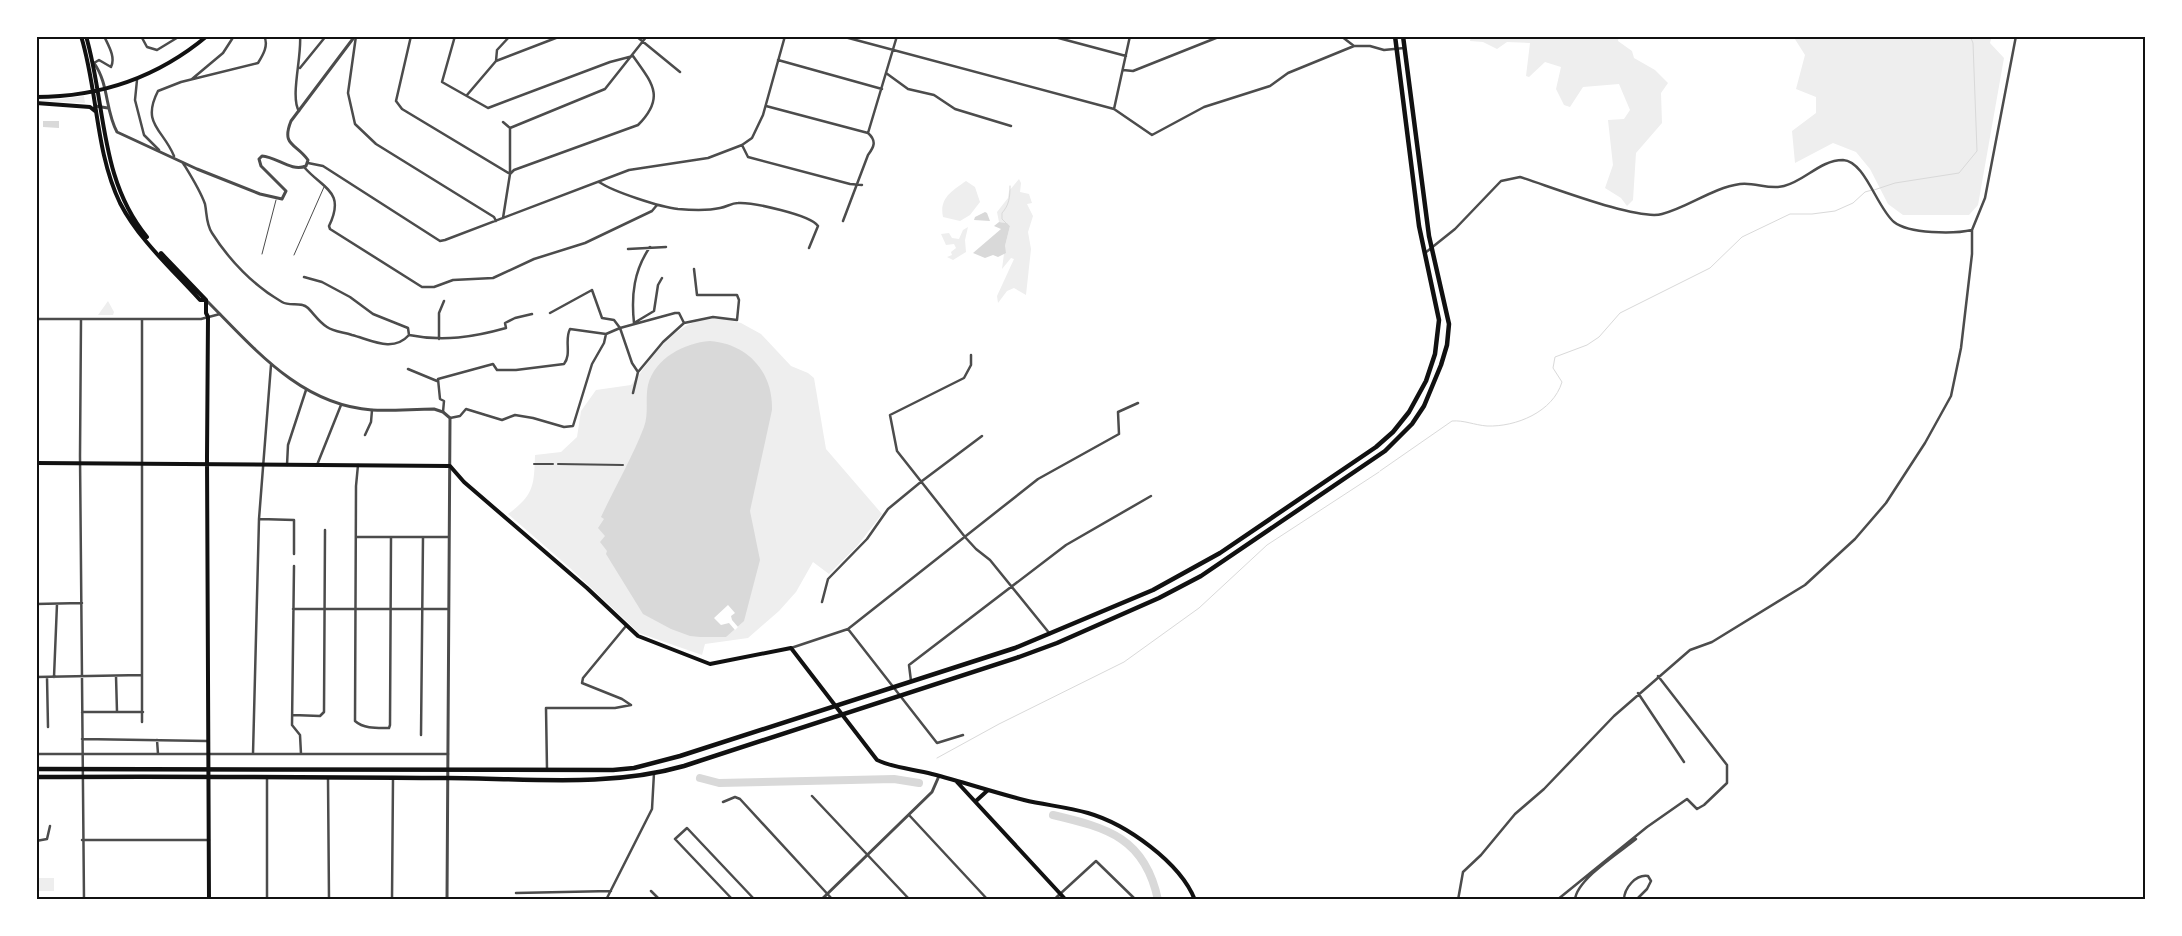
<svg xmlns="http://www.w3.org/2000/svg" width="2182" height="936" viewBox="0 0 2182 936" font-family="'DM Sans',sans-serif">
<rect width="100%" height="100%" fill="#fff"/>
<path fill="#eee" d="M1471,36H1619L1618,41L1632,51L1634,58L1655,70L1668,83L1661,93L1662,123L1636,153L1633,200L1627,206L1621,198L1605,188L1613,165L1608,120L1624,119L1630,110L1619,84L1583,87L1570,107L1564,105L1556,89L1561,67L1545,62L1529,77L1526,76L1530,43L1507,42L1497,49L1483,42L1470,41Z
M1793,36H1992L1990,43L2004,58L1978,205L1969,215H1903L1888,204L1870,169L1856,152L1833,143L1795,163L1792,131L1816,113V97L1796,89L1805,55Z
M84,96L85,103L36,101V99L53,100Z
M1019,179L1021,183L1020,192L1029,194L1032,203L1027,204L1033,216L1028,232L1031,249L1026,295L1014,288L1007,291L998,303L997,296L1014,259L1011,258L1002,269L1005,246L1010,226L1007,223L999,222L997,212L1008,198L1009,191Z
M966,181L975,187L980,202L970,215L960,221L943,217C939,198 952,191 966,181Z
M968,227L965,240L966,252L953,260L947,257L952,255L951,252L956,248L954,244L946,245L941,234L949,233L952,238L959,239L963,230Z
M108,301L114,312L113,315H98Z
M724,319L741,323L761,334L791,366L808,373L814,378L826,449L882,514L857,546L829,574L813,562L796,592L779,611L748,638L705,644L702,655L639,633L569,567L508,514C534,495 534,486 535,455L561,452L577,437L581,411L596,390L631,385C647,365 664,338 686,326C697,319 712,319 724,319Z
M38,878H54V891H38Z"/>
<path fill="#d9d9d9" d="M43,121H59V128L43,127Z
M985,212L987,213L990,221L974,220L975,217Z
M999,222L1007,223L1010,226L1005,246L1006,253L998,257L993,255L985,258L973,253L1001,229L994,226Z
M710,341C748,344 773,372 772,410L750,511L760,560L744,621L726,637H700L690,636L671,629L643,614L606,554L607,551L600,542L605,536L598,528L604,519L601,517C615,487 632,458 644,427C649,413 645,399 648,385C655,358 684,343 710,341Z"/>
<path fill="#fff" d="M728,605L735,613L731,616L732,620L738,627L735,630L729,623L721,625L714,618Z"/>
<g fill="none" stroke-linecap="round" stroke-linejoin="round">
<path stroke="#d9d9d9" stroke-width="1" d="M1874,190L1895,183L1959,173L1977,151L1973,43L1970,36
M1006,223L1002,219V213C1009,205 1010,198 1010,186
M1380,471L1452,421C1464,420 1474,425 1487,426C1516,427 1553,412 1562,382L1553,368L1555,357L1587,345L1599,337L1620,313L1710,268L1742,237L1790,214H1812L1835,211L1853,203L1865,192L1872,190
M937,758L999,724L1124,662L1199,608L1267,545L1379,472"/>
<path stroke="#d9d9d9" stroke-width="8" d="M700,778L719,783L894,779L919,783
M1053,815C1108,828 1145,838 1158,900"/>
<path stroke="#4c4c4c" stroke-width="1" d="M262,254L276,200
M294,255L324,187"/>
<path stroke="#4c4c4c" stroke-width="2" d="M534,464H553
M558,464L623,465"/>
<path stroke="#4c4c4c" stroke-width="2.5" d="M141,36L147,47L157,50L180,36
M356,36L348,93L355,124L376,144L494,217L496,221
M411,36L396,101L402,109L510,174L514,170L638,125C666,97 652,83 633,56L610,62L488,108L442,82L455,36
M636,36L680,72
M841,36L1114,109L1152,135L1204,107L1270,86L1288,73L1354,46H1370L1384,50L1404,48
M1051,36L1126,56
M1341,36L1354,46
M778,60L882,89
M496,61L561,36
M94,63L99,60L111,67C116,57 108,45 104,36
M300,68L326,36
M1123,70L1133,71L1221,36
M886,73L908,89L934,95L955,109L1011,126
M192,79L223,53L234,36
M137,80L135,100L144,135L159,150
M467,95L496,61L497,50L510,36
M766,106L868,133
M1114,109L1130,36
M299,111C290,97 302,56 300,36
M503,122L510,128
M510,128L605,89L647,36
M868,133L897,36
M742,145L748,157L850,184L862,185
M174,156C163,129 141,124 158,91L181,82L258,63C263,55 269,45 264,36
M183,163C191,176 200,190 205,204C207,214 206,224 212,233C229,260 254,286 282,302C290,307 301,301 308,308C314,314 319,322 327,327C334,332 344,332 352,335C371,340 393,353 409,335C443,342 474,337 506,328L505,323L515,318L532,314
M308,163L323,166L440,241L445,240L629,170L708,158L742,145L752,138L763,115L785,36
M304,167C323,189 346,191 329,226L330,229L422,287H434L453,280L493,278L534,259L585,243L652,211L657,205
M599,182C614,192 660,207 678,209C691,210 707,211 720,208C727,207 731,203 738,203C752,202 811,215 818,226L809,248
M503,218L510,174V128
M843,221L868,155C874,147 877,141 868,133
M650,247C634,270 631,295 634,323L654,311L658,285L662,278
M628,249L666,247
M1425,253L1455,229L1501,181L1520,177C1549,186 1638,221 1662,214C1689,207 1712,188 1740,184C1755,182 1769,190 1784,186C1805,181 1820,160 1843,160C1865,161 1877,208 1894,222C1909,234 1954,234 1972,230
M304,277L322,282L350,297L373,314L408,328L409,335
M36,319H201L220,314
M81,319L80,456L84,900
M439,339V313L444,301
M971,355V365L964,378L890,415L897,451L965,537L976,549L990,560L1050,634
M408,369L437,381
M638,372L632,363L620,328L675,313H679L684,323
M633,393L638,372L663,342L684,323L713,317L737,320L739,300L737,295H697L694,269
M443,412L444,401L440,399L438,379L493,364L497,370H516L564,364C572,354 564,340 570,329L606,334L620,328L614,320L602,318L592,290L550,313
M450,418L460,416L466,409L502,420L515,415L533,418L564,427L573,426L592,364L604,343L606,334
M365,435L371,422L372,410
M287,465L288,445L306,390
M317,465L341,405
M358,465L356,486L355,721C364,729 377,728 389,728L390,725L391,537
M260,519L294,520V554
M356,537H448
M294,566L292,725L300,735L301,754
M822,602L828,579L867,539L888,509L922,481L982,436
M36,604L82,603
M293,609H448
M848,629L937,743L963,735
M791,648L848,629L1038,479L1119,434L1118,412L1138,403
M116,676L117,712
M36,677L142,675
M47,677L48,727
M54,677L57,604
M911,681L909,665L1066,545L1151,496
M1638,693L1684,762
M82,712H143
M293,715L320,716L324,712L325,530
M142,722V320
M421,735L423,537
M82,739L207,741
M157,740L158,754
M36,754H448
M253,754L259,519L271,365
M547,769L546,708H615L631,705L622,699L582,683L583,678L626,626
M328,778L329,900
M812,796L910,900
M723,802L735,797L740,799L833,900
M909,815L988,900
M82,840H209
M36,841L47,839L50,826
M651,891L660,900
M516,893L611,891
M1060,894L1096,861L1136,900
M267,900V778
M392,900L393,778
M606,900L652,809L654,773
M733,900L675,839L687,828L755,900
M1458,900L1463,872L1481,855L1515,814L1544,789L1614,716L1690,650L1712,642L1805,585L1855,539L1886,503L1925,443L1951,396L1961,348L1972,254V230L1985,198L2016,36
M1557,900L1647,827L1687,799L1697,809L1704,805L1727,783V765L1658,676
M1575,900C1576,880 1620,852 1636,839
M1624,900C1624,888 1636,874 1648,876L1651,881L1647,889L1636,900"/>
<path stroke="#4c4c4c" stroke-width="3" d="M94,63C109,84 105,110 117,132L197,169L260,194L282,199L286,191L261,166L259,159L262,156C277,157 291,172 306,166L308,160C296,143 281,146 291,121L355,36
M95,106L108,108
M206,300C254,348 300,405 372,410C393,411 414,409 434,409L443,412L450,418L447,900
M821,900L932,792L939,776
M1054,900L1060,894"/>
<path stroke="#111" stroke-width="4" d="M81,36C98,91 95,151 120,203C139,240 173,270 200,300H206
M86,36C106,104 99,179 147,237
M36,97C100,97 158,77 207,36
M36,103L90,107L95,111
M161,253L206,300
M206,300V313L208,317L207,457L209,900
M36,463L450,466L464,482L587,588L638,636L710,664L791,648L877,760C894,768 913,769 932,774C963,782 993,792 1024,800C1045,805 1067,807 1088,813C1126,824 1180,862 1195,900
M957,782L1066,900
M976,801L988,790"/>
<path stroke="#111" stroke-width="4.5" d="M36,769L613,770L634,768L680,756L1015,648L1153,590L1220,553L1376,447L1393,432L1409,412L1426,381L1435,354L1439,320L1419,226L1395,36
M36,777C173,776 311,777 448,778C526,778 607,788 684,766L1019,657L1057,643L1159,598L1201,576L1385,451L1412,424L1424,406L1441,365L1447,345L1449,324L1429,236L1403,36"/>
</g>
<rect width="2182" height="936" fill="none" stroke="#ffffff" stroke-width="75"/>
<rect x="38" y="38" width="2106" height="860" fill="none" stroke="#111" stroke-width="2"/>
</svg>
